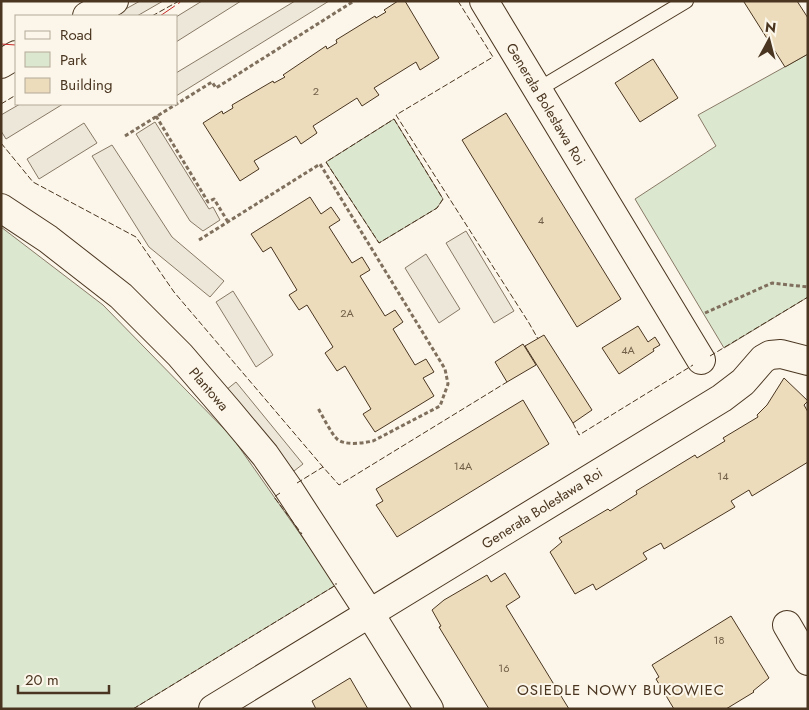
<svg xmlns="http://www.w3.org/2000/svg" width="809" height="710" viewBox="0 0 809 710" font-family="Jost,sans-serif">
<rect width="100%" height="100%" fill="#fbf6e9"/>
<path fill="#dce7d0" stroke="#887966" d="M808,54V297L724,348L635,199L716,146L698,115Z
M394,119L443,199L437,208L379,243L326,162Z
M1,227L103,305L232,437L336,585L133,709H1Z"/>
<path fill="#ede7d9" stroke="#887966" d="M140,1H163L137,16H113Z
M202,1H241L176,42V17Z
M295,1H329L176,96V73Z
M20,104H63L6,139L1,131V115Z
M155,122L209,209L213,207L220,220L203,231L190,221L136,134Z
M84,123L97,143L39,179L27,159Z
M112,145L172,237L224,281L210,297L149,247L92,156Z
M466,231L514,311L494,323L446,243Z
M426,254L460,309L439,323L405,268Z
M233,291L273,355L256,367L216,302Z
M236,382L303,464L294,471L226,390Z"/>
<path fill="#ecdcbc" stroke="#4a3520" d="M398,1H405L439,58L420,70L416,62L374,88L379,95L362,106L357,98L313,126L317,133L301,144L296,136L254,161L259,169L240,181L203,123L222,111L223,114L233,108L232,105L273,81L274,83L285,77L283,75L326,46L327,49L337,43L336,40L375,16L376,18L386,12L384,10Z
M745,1H797L808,18V54L785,67L744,2Z
M653,59L678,98L640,122L615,83Z
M506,113L621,299L577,327L462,140Z
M310,197L321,214L331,207L340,220L329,227L352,263L362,257L370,270L360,276L385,316L395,310L403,322L393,329L415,365L426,359L434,372L423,378L434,396L375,432L363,414L371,409L345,366L337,371L325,353L333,347L307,305L299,310L289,295L297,290L271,247L263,252L251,234Z
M638,326L648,342L655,337L660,345L653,349L654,351L619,374L602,348Z
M544,335L592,410L573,423L525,346Z
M523,344L536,365L507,382L495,362Z
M784,378L808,401L804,405L808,412V462L752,496L749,490L731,501L735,507L664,549L661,543L643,553L647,559L596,590L593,584L575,594L550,552L562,542L559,538L608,509L610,511L637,494L636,491L695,455L697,458L725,441L723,438L758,417L757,415L767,405Z
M523,400L549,444L397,537L376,505L383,501L376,489Z
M505,573L520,597L506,606L569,709H489L439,627L441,626L432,610L444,600L487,575L491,582Z
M731,616L769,678L753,691L754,692L726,709H674L656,679L659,677L652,665Z
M350,678L368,709H316L312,701Z"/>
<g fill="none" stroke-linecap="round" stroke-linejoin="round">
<defs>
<path id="lane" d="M539,89L686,1"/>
<path id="street" d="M484,1L701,360
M87,16L114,1
M1,64L16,55
M1,208L48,239L121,296L180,355L229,412L265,455L288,488L370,614L429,709
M787,625L808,661
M213,709L722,398L743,382L763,359L770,355L781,354L808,361"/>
</defs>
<use href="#lane" stroke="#4a3520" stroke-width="16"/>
<use href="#street" stroke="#4a3520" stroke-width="30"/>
<path stroke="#7f6f5c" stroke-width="3" stroke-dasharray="4 2.5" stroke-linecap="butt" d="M156,116L208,202L214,199L228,222
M125,136L212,82L216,88L354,1
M199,240L320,164L445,369L448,384L440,406L373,441C364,443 345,446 337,439C331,433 323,417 318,408
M705,313L772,283L808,287"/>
<use href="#lane" stroke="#fbf6e9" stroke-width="14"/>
<use href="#street" stroke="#fbf6e9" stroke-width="28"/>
<path stroke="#4a3520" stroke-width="1" stroke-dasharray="6 2.5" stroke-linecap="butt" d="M458,1L493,57L396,115L529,323L538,339
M152,16L179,1
M1,104L16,95
M394,119L443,199L437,208L379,243L326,162Z
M1,143L33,182L136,237L174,292L323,467
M710,356L808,297
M573,423L579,435L693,365
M297,483L323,467L339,485L507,382
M280,493L274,497L302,534
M133,709L336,585V583"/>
<path stroke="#c62828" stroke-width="1" stroke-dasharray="18 4 2.5 4" stroke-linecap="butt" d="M160,16L182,1
M1,44L16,45"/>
</g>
<g text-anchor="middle" stroke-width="4" stroke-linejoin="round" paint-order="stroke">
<g font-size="11" fill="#725f47">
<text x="316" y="95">2</text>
<text x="541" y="224">4</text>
<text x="347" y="317">2A</text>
<text x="628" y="354">4A</text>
<text x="463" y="470">14A</text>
<text x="723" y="480">14</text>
<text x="719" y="644">18</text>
<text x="504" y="672">16</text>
</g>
<g font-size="14" fill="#4a3520" stroke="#fbf6e9">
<text transform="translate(546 104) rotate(59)" y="5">Generała Bolesława Roi</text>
<text transform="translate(209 389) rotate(49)" y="5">Plantowa</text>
<text transform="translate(542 508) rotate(-32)" y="5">Generała Bolesława Roi</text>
</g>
<g font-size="15" letter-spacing="1" fill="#4a3520" stroke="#fbf6e9">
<text x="621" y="695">OSIEDLE NOWY BUKOWIEC</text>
</g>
</g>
<rect width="809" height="710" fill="none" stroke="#4a3520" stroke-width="5"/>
<rect x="15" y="15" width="162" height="90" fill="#fbf6e9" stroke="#b4a999"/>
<rect x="25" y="31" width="25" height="8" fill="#fbf6e9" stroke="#b4a999"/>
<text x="60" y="40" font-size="15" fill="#4a3520">Road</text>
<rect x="25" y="52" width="25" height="15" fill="#dce7d0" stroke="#b4a999"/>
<text x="60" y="65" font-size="15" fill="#4a3520">Park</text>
<rect x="25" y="78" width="25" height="15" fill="#ecdcbc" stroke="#b4a999"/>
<text x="60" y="90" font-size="15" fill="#4a3520">Building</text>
<g transform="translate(769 40) rotate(7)" stroke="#fbf6e9" stroke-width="4" paint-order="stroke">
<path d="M0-4L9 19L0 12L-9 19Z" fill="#4a3520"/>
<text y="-8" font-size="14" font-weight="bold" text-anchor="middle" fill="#4a3520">N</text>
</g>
<path d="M18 685v8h91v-8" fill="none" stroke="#4a3520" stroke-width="2.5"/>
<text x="25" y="685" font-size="15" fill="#4a3520" stroke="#fbf6e9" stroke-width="4" paint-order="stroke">20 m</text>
</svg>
